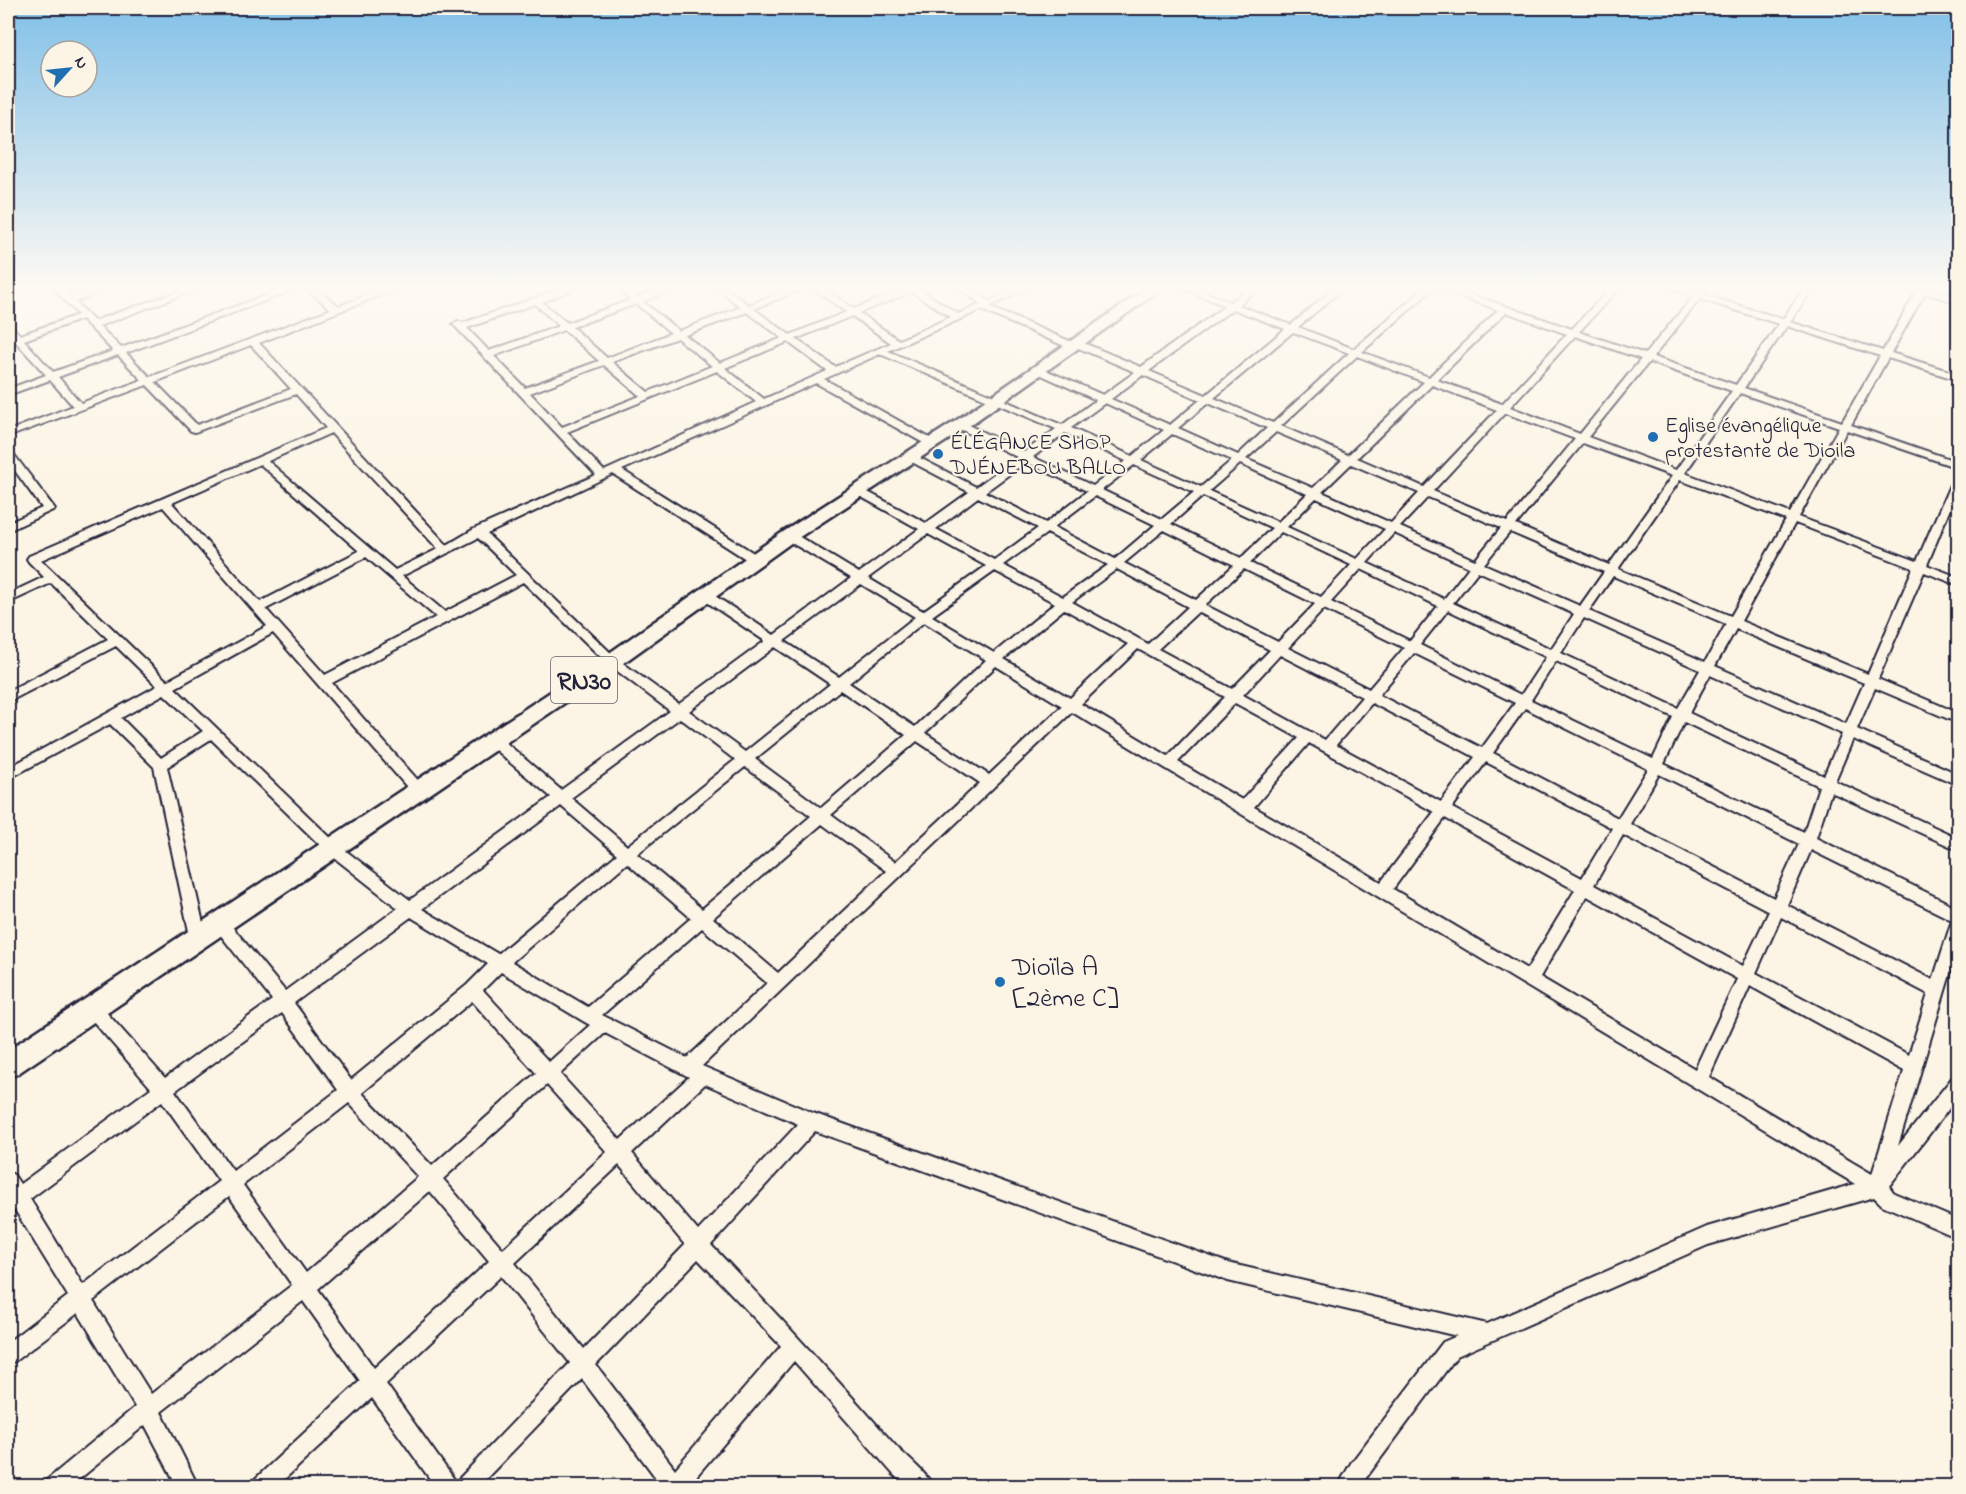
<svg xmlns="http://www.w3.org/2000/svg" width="1966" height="1494" viewBox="0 0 1966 1494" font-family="'Indie Flower',sans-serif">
<rect width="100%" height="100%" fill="#fcf5e5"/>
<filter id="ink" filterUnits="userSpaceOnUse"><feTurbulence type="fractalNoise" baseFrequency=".0167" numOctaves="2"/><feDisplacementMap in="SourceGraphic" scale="12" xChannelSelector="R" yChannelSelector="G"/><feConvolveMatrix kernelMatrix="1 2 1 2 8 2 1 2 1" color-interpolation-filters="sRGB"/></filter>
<g filter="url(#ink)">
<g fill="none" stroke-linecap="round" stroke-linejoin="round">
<defs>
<path id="street" d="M53,288H62L71,297L97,288H110L75,302L94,321L188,288H201L99,326L121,348L286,288H299L126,353L150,377L331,309L305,288H315L339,306L386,288H399L259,343L447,545L474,529L596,475L453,324L458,321L463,323L564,288H577L542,302L567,323L630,300L617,288H627L638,297L663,288H676L643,302L679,331L741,307L716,288H726L749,305L792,288H805L754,309L790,335L846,312L813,288H823L854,309L905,288H918L958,314L981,304L958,288H969L989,301L1017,288H1029L989,307L1072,342L1079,341L1141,367L1225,306L1182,288H1195L1230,302L1249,288H1259L1238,305L1291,325L1334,288H1344L1298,327L1354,349L1424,288H1434L1362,352L1429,377L1498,310L1439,288H1452L1572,329L1610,288H1619L1579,332L1645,354L1693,297L1669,288H1683L1697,293L1700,288H1709L1704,295L1783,319L1804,288H1813L1790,322L1883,351L1917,290L1915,288H1929L1958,297V303L1925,293L1891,353L1958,374V380L1888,358L1851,425L1958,462V468L1847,430L1799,517L1917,561L1953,478L1958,475V489L1927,565L1958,577V585L1924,572L1878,679L1958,713V723L1875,688L1857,729L1958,774V785L1853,739L1835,781L1958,838V850L1831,792L1816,838L1958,908V948L1898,1146L1952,1078L1958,1076V1097L1889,1186L1894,1193L1958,1220V1238L1882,1205L1874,1197L1708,1245L1457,1356L1360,1486H1338L1351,1463L1443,1342L1457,1336L1228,1281L815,1131L711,1245C773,1310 834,1376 893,1443C903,1455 929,1474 932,1486H906L894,1475L794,1361L688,1486H662L582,1379L479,1486H435L372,1398L277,1486H252L255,1479L360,1381L303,1301L161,1412L198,1486H177L145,1425L71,1486H45L48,1479L135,1407L78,1313L15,1361L8,1364V1342L68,1296L15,1210L8,1213V1172L14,1175L20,1184L151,1088L86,1013L84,1008L86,1003L92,1001L98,1003L165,1078L272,1000L215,928L212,923L215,918L220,916L225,918L285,991L398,908L327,852L211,739L167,767L206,936L203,941L198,943L193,941L190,936L154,767L110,724L8,779V768L157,686L116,646L8,702V691L108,639L51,583L8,603V594L44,577L29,562L27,559L29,556L326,428L296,394L195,432L191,431L147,385L8,437V431L73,406L50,380L8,395V389L46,375L16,342L8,345V339L12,337L8,332V324L11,325L20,335L78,315ZM912,292L951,317L899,340L859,313ZM1700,299L1779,324L1736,385L1653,357ZM535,304L559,326L489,351L467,328ZM636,304L671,333L607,358L572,327ZM1233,309L1285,329L1206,395L1149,371ZM981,310L1069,348L1076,347L1135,372L1103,395L1041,368H1035V372L1096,400L1062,425L888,351ZM747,312L782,338L720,363L685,335ZM1506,312L1567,334L1502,404L1437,380ZM852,316L891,343L835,367L796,339ZM82,319L113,351L53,372L24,340ZM1787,326L1880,356L1842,422L1744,388ZM564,330L599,361L525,388L494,356ZM1293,332L1349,353L1273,423L1214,398ZM1575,336L1641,359L1580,434L1510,407ZM677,338L712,366L648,392L612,362ZM788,342L827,371L764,399L725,368ZM251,345L291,389L197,425L155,382ZM880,354L1056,429L1024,452L964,423H956V427L1017,457L976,487L914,455H906V459L969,492L926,523L864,490H856V494L919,529L859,573L793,533H785V539L851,578L774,635L709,592H701L699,595L701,598L765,641L679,704L616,658L487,534L613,474L752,563H760L762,560L760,557L622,470L816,383L927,445H935V441L824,379ZM118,355L142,380L81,403L58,377ZM1357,356L1424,382L1348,455L1281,426ZM1649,362L1732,391L1676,470L1588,437ZM604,365L640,396L562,427L530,393ZM717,371L756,402L604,471L567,432ZM1143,375L1200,400L1170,425L1111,399ZM1432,385L1497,410L1424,487L1357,458ZM1740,393L1839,427L1790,513L1685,473ZM1105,403L1164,430L1132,456L1071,428ZM1208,403L1267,428L1238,455L1178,428ZM1505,413L1575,439L1507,522L1433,491ZM1276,432L1342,460L1313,488L1246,459ZM331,433L438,549L395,570L268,461ZM1065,433L1126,461L1093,486L1033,457ZM1172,434L1232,460L1201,487L1141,460ZM1583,443L1672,476L1609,565L1516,525ZM1026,462L1087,491L1046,523L985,492ZM260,464L359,551L260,602L172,503ZM1240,464L1307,494L1278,522L1209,491ZM1351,464L1419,493L1391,523L1322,492ZM1134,465L1194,492L1162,519L1102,490ZM1680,480L1786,520L1731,616L1618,569ZM1095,496L1155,525L1115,559L1054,527ZM1203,496L1272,528L1241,558L1171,524ZM978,497L1038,528L994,560L936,529ZM1428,497L1501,528L1475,560L1400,527ZM1316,498L1385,529L1357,559L1287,527ZM163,507L267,626L167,681L41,560ZM1795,523L1913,568L1868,674L1741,621ZM1164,530L1234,565L1196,600L1124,563ZM1281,532L1351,565L1321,597L1250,563ZM1510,532L1604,572L1580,606L1484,564ZM1047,533L1108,565L1063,597L1003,565ZM1394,533L1469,567L1444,599L1367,563ZM928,534L986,566L923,611L868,578ZM478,538L516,575L445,612L402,576ZM366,557L436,617L325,675L266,609ZM1117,569L1188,607L1148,644L1072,602ZM1244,569L1315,604L1278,642L1205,605ZM1361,569L1438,606L1410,641L1331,602ZM995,571L1055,603L994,653L932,616ZM1478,571L1574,614L1551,649L1453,603ZM1613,576L1726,624L1705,662L1589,611ZM523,582L608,664L670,711L561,790L498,736H488L486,740L488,744L551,797L410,900L337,844L175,688L273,633L413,794H423L425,790L423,786L332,683ZM861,584L915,617L839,677L784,641ZM1064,609L1128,644L1070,698L1004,659ZM1324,609L1404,648L1369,689L1288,648ZM1448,610L1546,657L1521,695L1420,645ZM1198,612L1270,650L1232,689L1158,649ZM1584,618L1700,670L1678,708L1561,653ZM924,622L986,660L915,727L849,683ZM1736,629L1864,683L1846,724L1715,666ZM775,647L830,684L745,752L689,711ZM1138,649L1225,697L1168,756L1081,704ZM1414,653L1515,703L1482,748L1379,695ZM1280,655L1362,697L1325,740L1243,695ZM1556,661L1673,717L1653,759L1531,700ZM996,666L1062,706L989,775L925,733ZM1710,675L1842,734L1824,776L1689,713ZM840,690L906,735L821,808L755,759ZM164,694L203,731L161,758L121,718ZM1235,703L1299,738L1242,800L1178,762ZM1372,703L1475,757L1441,802L1336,745ZM1525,708L1648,769L1618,818L1493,753ZM1072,712L1855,1184L1707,1227L1487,1324L1228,1263L813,1113L702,1066ZM680,718L735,760L627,846L571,798ZM1684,722L1819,786L1804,832L1664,764ZM917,741L980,783L895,862L831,815ZM1309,743L1434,812L1381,882L1254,807ZM1486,762L1612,828L1582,878L1452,808ZM745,767L811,816L702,909L637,854ZM1659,774L1799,844L1774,898L1630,824ZM561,806L617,854L498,954L422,909ZM1445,818L1575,890L1527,969L1393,889ZM822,824L886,871L778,973L713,918ZM1623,835L1769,911L1743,966L1594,885ZM1811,850L1952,920L1933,980L1787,905ZM627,863L691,918L588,1007L512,962ZM1587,896L1737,979L1695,1069L1540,977ZM411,917L488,964L467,985L351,1080L294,1003ZM1781,917L1928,994L1909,1055L1756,973ZM702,928L767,983L687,1058L602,1015ZM501,972L583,1021L590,1025L549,1062L483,990ZM1750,986L1904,1071L1872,1174L1709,1077ZM472,1001L536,1073L432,1166L362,1093ZM282,1013L338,1090L233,1171L175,1091ZM605,1033L689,1077L620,1140L560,1074ZM705,1084L798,1124L698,1231L632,1153ZM547,1085L607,1152L503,1249L443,1179ZM162,1101L219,1181L83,1285L30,1199ZM349,1103L418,1177L306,1273L243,1185ZM619,1165L685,1245L584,1349L515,1263ZM430,1191L489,1261L374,1368L318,1289ZM229,1196L292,1285L151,1394L93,1301ZM698,1259L781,1346L675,1469L596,1365ZM501,1276L570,1363L456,1482L386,1384Z
M8,451L12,452L55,509L8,531V523L42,508L8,461Z"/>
<path id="primary" d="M1147,288H1163L966,428L795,540L619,666L17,1074L8,1077V1050L605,656L783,532L954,422Z"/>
</defs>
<use href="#street" stroke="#22223b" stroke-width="4"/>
<use href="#primary" stroke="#22223b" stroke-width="5"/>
<use href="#street" fill="#fcf5e5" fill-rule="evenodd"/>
<use href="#primary" fill="#fcf5e5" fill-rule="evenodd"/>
</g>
</g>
<linearGradient id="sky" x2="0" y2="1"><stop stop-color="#81c0e8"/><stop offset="0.58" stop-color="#fefaf3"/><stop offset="1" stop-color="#fefaf3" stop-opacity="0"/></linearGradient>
<rect width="1966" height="498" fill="url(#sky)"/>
<g fill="#1f6fb2" stroke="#fcf5e5" stroke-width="2">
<circle cx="1653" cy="437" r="6"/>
<circle cx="938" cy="454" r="6"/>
<circle cx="1000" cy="982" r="6"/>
</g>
<g text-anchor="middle" stroke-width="4.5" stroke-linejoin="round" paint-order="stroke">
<g font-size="22" fill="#22223b" stroke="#fcf5e5" text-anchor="start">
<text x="1665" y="432">Eglise évangélique<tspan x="1665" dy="25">protestante de Dioila</tspan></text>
<text x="950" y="449">ÉLÉGANCE SHOP<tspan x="950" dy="25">DJÉNEBOU BALLO</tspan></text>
</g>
<rect fill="#fcf5e5" stroke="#63616e" stroke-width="1.5" x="551" y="657" width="66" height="46" rx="4.5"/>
<g font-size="26" font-weight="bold" fill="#22223b">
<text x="584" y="689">RN30</text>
</g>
<g font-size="27" fill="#22223b" stroke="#fcf5e5" text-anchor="start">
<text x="1012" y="975">Dioïla A<tspan x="1012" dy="31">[2ème C]</tspan></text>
</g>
</g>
<rect width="1966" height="1494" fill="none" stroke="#fcf5e5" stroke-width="30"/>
<rect x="15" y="15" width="1936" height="1464" fill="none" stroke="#22223b" stroke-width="2" filter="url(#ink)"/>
<g transform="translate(69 69) rotate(63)"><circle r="28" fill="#fcf5e5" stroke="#a5a1a1" stroke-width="1.5"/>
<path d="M0-4.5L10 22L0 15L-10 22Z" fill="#1f6fb2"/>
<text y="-9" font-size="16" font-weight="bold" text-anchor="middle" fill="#22223b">N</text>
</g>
</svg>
